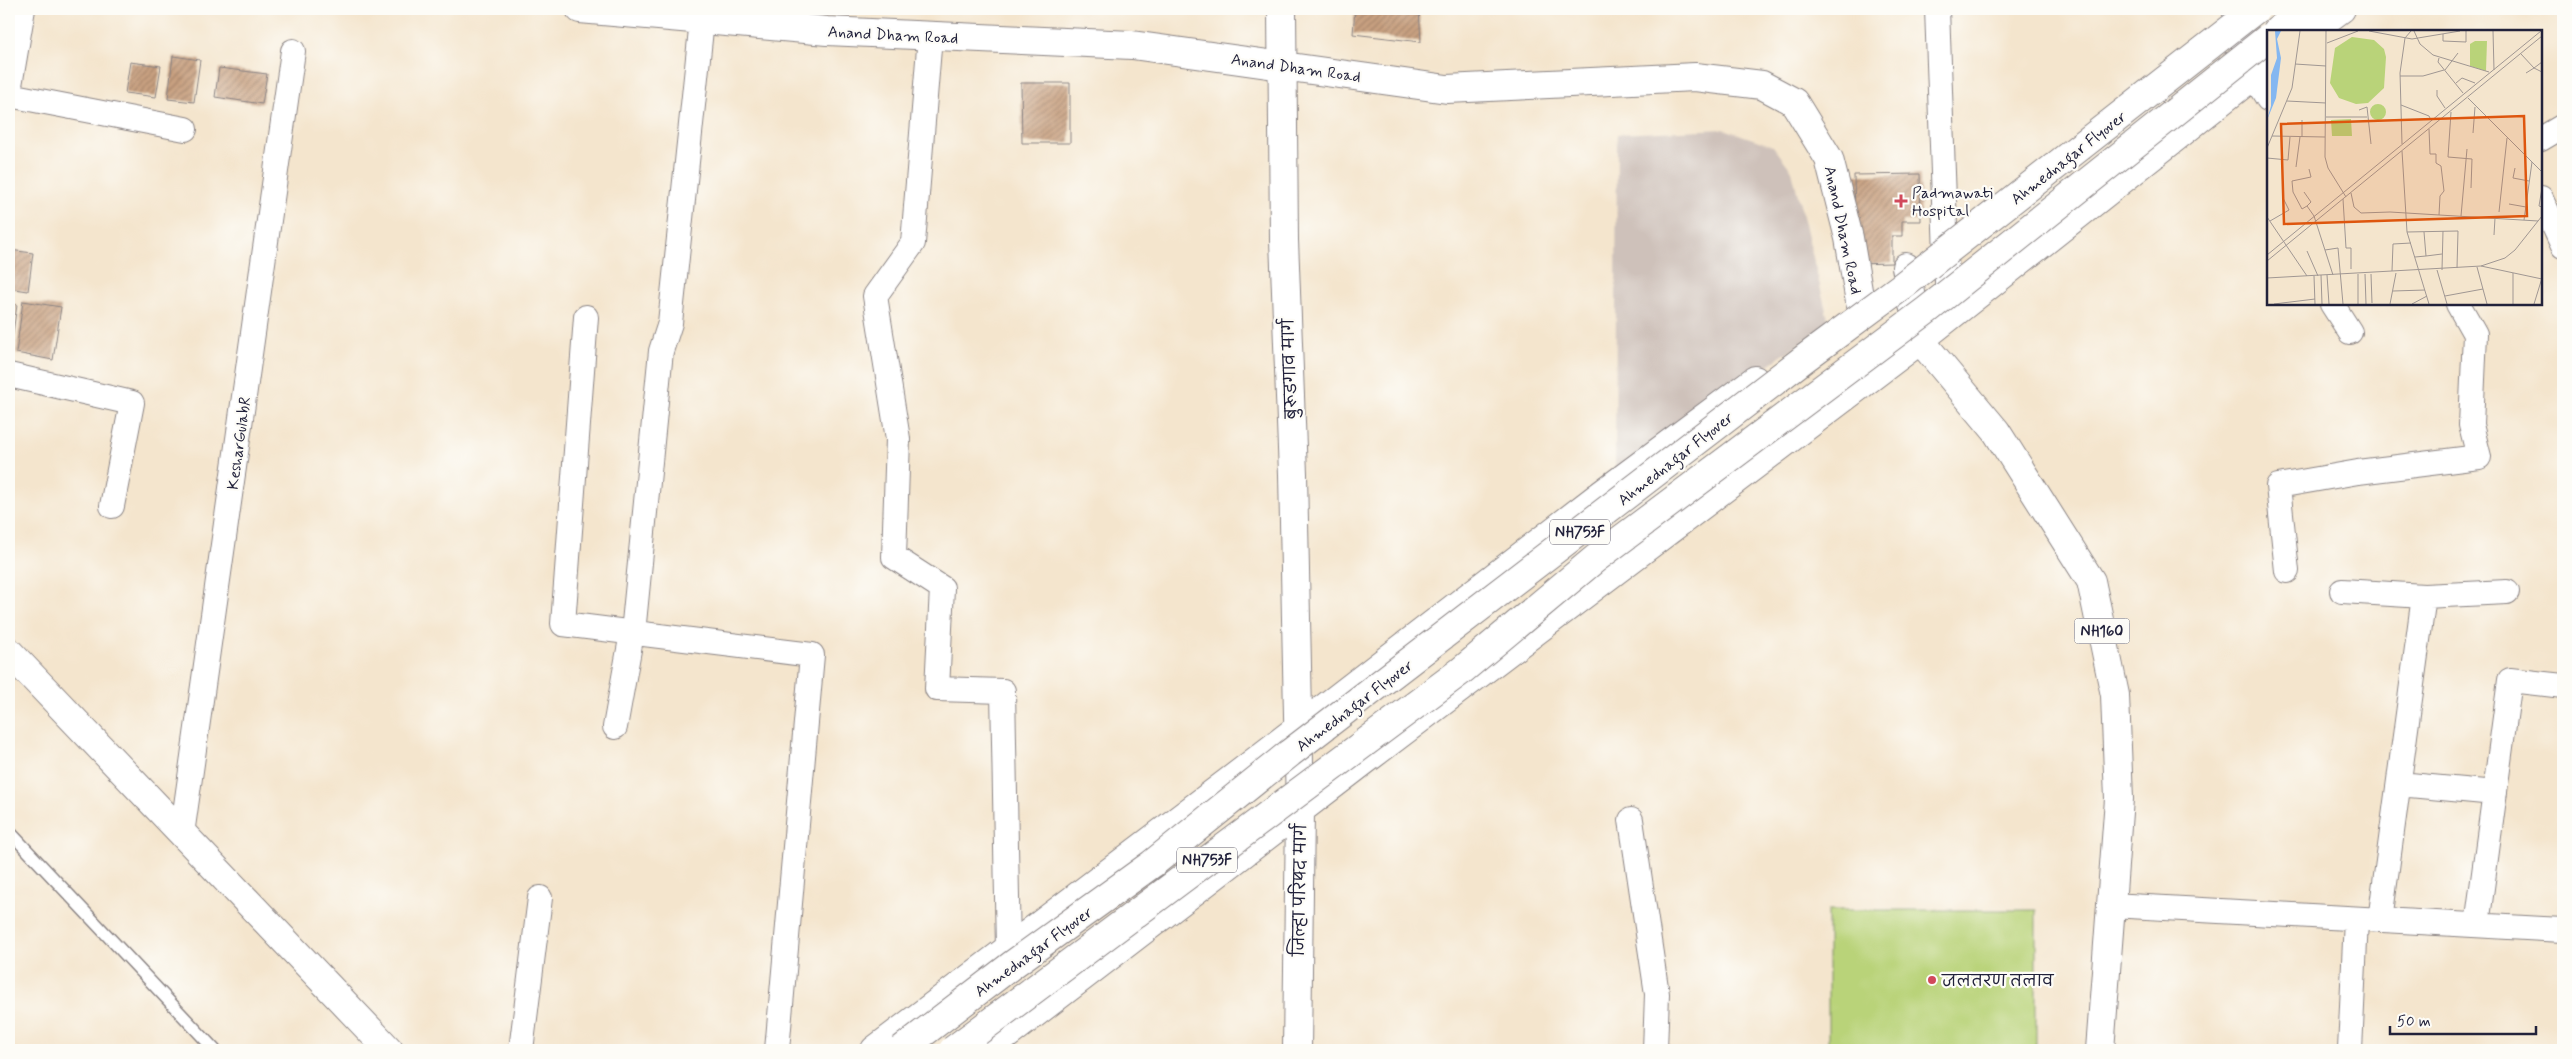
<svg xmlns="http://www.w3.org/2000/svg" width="2572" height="1059" viewBox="0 0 2572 1059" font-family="Mynerve,'Playpen Sans Deva',sans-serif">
<defs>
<pattern id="building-hatch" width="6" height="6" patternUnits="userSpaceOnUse" patternTransform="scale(1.25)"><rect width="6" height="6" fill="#c8a080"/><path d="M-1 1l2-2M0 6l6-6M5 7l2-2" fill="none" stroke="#a2826a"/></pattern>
</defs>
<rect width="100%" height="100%" fill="#fdfcf7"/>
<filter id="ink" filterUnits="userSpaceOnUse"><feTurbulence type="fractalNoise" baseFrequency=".02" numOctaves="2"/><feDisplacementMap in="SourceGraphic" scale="10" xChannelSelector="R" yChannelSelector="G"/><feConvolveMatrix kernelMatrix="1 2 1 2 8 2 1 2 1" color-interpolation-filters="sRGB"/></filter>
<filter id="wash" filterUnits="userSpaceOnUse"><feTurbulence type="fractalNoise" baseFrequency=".0096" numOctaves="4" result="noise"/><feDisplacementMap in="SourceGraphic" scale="20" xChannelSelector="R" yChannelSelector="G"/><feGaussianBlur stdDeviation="1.12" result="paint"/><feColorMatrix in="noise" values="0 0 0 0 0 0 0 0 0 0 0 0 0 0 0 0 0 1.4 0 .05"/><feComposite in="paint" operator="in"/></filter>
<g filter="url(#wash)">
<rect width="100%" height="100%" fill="#f4e5cd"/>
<path fill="#cec1ba" d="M1724,129L1773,146L1792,171L1829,323L1615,472L1617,134Z"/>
<path fill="#b9d379" stroke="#6e7a5a" d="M1828,910H2036V1050H1828Z"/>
<g id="blocks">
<path fill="url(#building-hatch)" d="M1355,9H1419L1421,42L1353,34Z
M173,56L200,60L194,102L168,99Z
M130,62L161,66L156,97L125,93Z
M219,68L267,74L262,104L215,97Z
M1021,83H1070V143H1022Z
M1920,174L1921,221H1902V236H1892V263L1856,264L1854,175Z
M9,250L33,253L28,291L9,288Z
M23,301L61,307L53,360L16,353Z
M9,303L17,305L10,354L9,353Z"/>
</g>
</g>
<g filter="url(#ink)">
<use href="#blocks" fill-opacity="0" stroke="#8b8484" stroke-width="1"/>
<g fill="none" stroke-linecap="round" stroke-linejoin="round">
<defs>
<path id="lane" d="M9,831L215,1050"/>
<path id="street" d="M1937,9L1948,309
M2234,9L2251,72L2268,99
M930,36L913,243L875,296L898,439L894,557L942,588L937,689L1003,691L1008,949
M9,91L23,9
M9,95L185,129
M2541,139L2563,126
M2541,198L2563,246
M2332,304L2350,332
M586,317L563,624L812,655L777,1050
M9,375L132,403L112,506
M2287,571L2278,486L2358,472L2479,457L2471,425L2475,334L2458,304
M2342,591L2424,596L2507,592
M615,727L632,633H633L661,351L670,323L702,20
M2399,784L2495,793
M1631,820L1657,994L1655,1050
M182,834L293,51
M2111,905L2563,930
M2380,920L2424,596
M2477,925L2510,680L2563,686
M521,1050L540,898
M2350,1050L2356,919"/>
<path id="secondary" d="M580,9L827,31L1132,45L1447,89L1695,77L1762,85L1794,102L1829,159L1849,238L1860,302
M1282,9L1284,240L1293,474L1300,811L1297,1050
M2311,31L2341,9
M9,652L389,1050
M875,1050L1252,764L1598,497L1755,380
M987,1050L1364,761L1920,340L2268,64"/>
<path id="highway" d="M2277,31L2306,9
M1906,267L1920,340L1996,431L2091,581L2115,695L2119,799L2100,1050"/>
</defs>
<use href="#lane" stroke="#8b8484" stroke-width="14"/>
<use href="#street" stroke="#8b8484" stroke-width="26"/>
<use href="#secondary" stroke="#8b8484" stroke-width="30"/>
<use href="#highway" stroke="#8b8484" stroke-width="30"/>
<use href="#lane" stroke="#fff" stroke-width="11"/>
<use href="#street" stroke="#fff" stroke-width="24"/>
<use href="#secondary" stroke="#fff" stroke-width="28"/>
<use href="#highway" stroke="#fff" stroke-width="28"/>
<defs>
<path id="highway-bridge" d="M901,1050L1012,965L1152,864L1290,753L1805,358L1901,287L2256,9
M953,1050L1461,671L1595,559L1927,310L2268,38"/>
</defs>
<use href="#highway-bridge" stroke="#8b8484" stroke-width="30" stroke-linecap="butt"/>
<use href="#highway-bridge" stroke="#fff" stroke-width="28"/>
</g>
</g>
<g fill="#d1495b" stroke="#fdfcf7" stroke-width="2">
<path d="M1898.5 193.5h5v5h5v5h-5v5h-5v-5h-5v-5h5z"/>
<circle cx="1932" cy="980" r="5"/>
</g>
<g text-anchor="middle" stroke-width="4.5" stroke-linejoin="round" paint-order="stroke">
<g fill="#fdfcf7" stroke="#646373" stroke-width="1">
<rect x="1550" y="519.5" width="60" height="25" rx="4"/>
<rect x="2074.5" y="618.5" width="55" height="25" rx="4"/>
<rect x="1177" y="847.5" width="60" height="25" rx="4"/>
</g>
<g font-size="15" font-weight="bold" fill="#22223b">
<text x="1580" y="537">NH753F</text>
<text x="2102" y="636">NH160</text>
<text x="1207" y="865">NH753F</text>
</g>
<g font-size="16" fill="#22223b" stroke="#fdfcf7">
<text transform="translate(893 34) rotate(3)" y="6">Anand Dham Road</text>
<text transform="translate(1296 67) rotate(8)" y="6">Anand Dham Road</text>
<text transform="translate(2068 157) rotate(-38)" y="6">Ahmednagar Flyover</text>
<text transform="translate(1844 230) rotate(78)" y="6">Anand Dham Road</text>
<text transform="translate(1289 369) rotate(-92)" y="6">बुरूडगाव मार्ग</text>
<text transform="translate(238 443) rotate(-82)" y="6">KesharGulabR</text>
<text transform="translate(1675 458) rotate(-38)" y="6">Ahmednagar Flyover</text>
<text transform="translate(1354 705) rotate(-37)" y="6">Ahmednagar Flyover</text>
<text transform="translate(1299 890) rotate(-89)" y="6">जिल्हा परिषद मार्ग</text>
<text transform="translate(1033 951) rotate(-36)" y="6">Ahmednagar Flyover</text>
</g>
<g font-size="16" fill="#22223b" stroke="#fdfcf7" text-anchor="start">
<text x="1912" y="198">Padmawati<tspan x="1912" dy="18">Hospital</tspan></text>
<text x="1942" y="986">जलतरण तलाव</text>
</g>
</g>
<g transform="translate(2267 30)">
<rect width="275" height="275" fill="#f4e5cd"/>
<path d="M208,11H220L219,41L203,36V14Z" fill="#b9d379"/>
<path d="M85,7L107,10L117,19L119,27L117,58L101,73L89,74L72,68L63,53L68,18ZM103 82a8 8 0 1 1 16 0a8 8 0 1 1-16 0ZM84,89L85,106H65L64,90Z" fill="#b9d379"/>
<path d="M8,1H14L10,9L14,28L9,68L0,90L4,76V45L10,28Z" fill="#84b7f1"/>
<path fill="none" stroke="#a09793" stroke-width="1" d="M59,1L58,127L61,138L79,167M102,1L145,9L193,1M147,1L153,14L166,25L222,42M226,1L227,40M176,4V11L199,12V1M60,13L91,1M254,24L267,38L259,43M172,28L171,32L196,63M275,32L267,38L275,42M28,34L59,36M178,40L191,23M133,46H156L177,40M189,53L195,48L208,53M170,60V66L178,78M201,68L275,142M20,71L59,73M134,75L162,86L164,90M92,80L100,77L104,114M184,82L181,127L205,129L204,158M59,87H100M162,99L163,124H169V133L174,136L177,161L173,166L172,185M206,103L208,77M5,106L58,107M35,107V90M135,114L133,43L138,8L144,1M0,118L25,58L33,1M135,121L140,202L162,274M0,128L21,130L23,107M29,137L33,107M248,138L246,148L262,151M275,158L272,176L275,177M37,162L44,172L40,176L47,186L66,245M84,163L87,177L94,183L123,182L271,191M76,169L79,218H84V239M242,174L259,177M40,176L35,179L26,162L25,151L44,147L42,139M232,182L240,108M194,186L200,119M0,187L40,246M257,190L265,132M3,191L22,180L16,168M140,202L191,201L190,238M227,205L228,188M58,220L71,218L76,274M40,221L51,246M0,225L274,1M159,226L175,224M148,227L159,226L157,202M0,231L275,6M214,236L275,249M210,237L220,274M170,240L180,274M175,240L176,201M125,241L126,214L144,213M91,244V274M98,244L99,274M104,244L105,273M54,245L55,274M60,245L62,274M47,246L48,274M0,248L214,236L238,228L248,220L275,186M126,261L158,260M178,266L216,259M7,274L48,269M123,274L129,243M145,274L160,266M246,274V243M267,274L275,248"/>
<path fill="#de560e" fill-opacity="0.15" stroke="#de560e" stroke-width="2.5" d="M257,86L260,186L17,194L14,94Z"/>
<rect width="275" height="275" fill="none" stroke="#22223b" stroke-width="2.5"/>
</g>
<rect width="2572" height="1059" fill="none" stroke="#fdfcf7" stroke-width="30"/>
<path d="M2390 1026v8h146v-8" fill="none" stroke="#22223b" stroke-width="2.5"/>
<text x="2397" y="1026" font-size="15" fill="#22223b" stroke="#fdfcf7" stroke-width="4" paint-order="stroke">50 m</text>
</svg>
